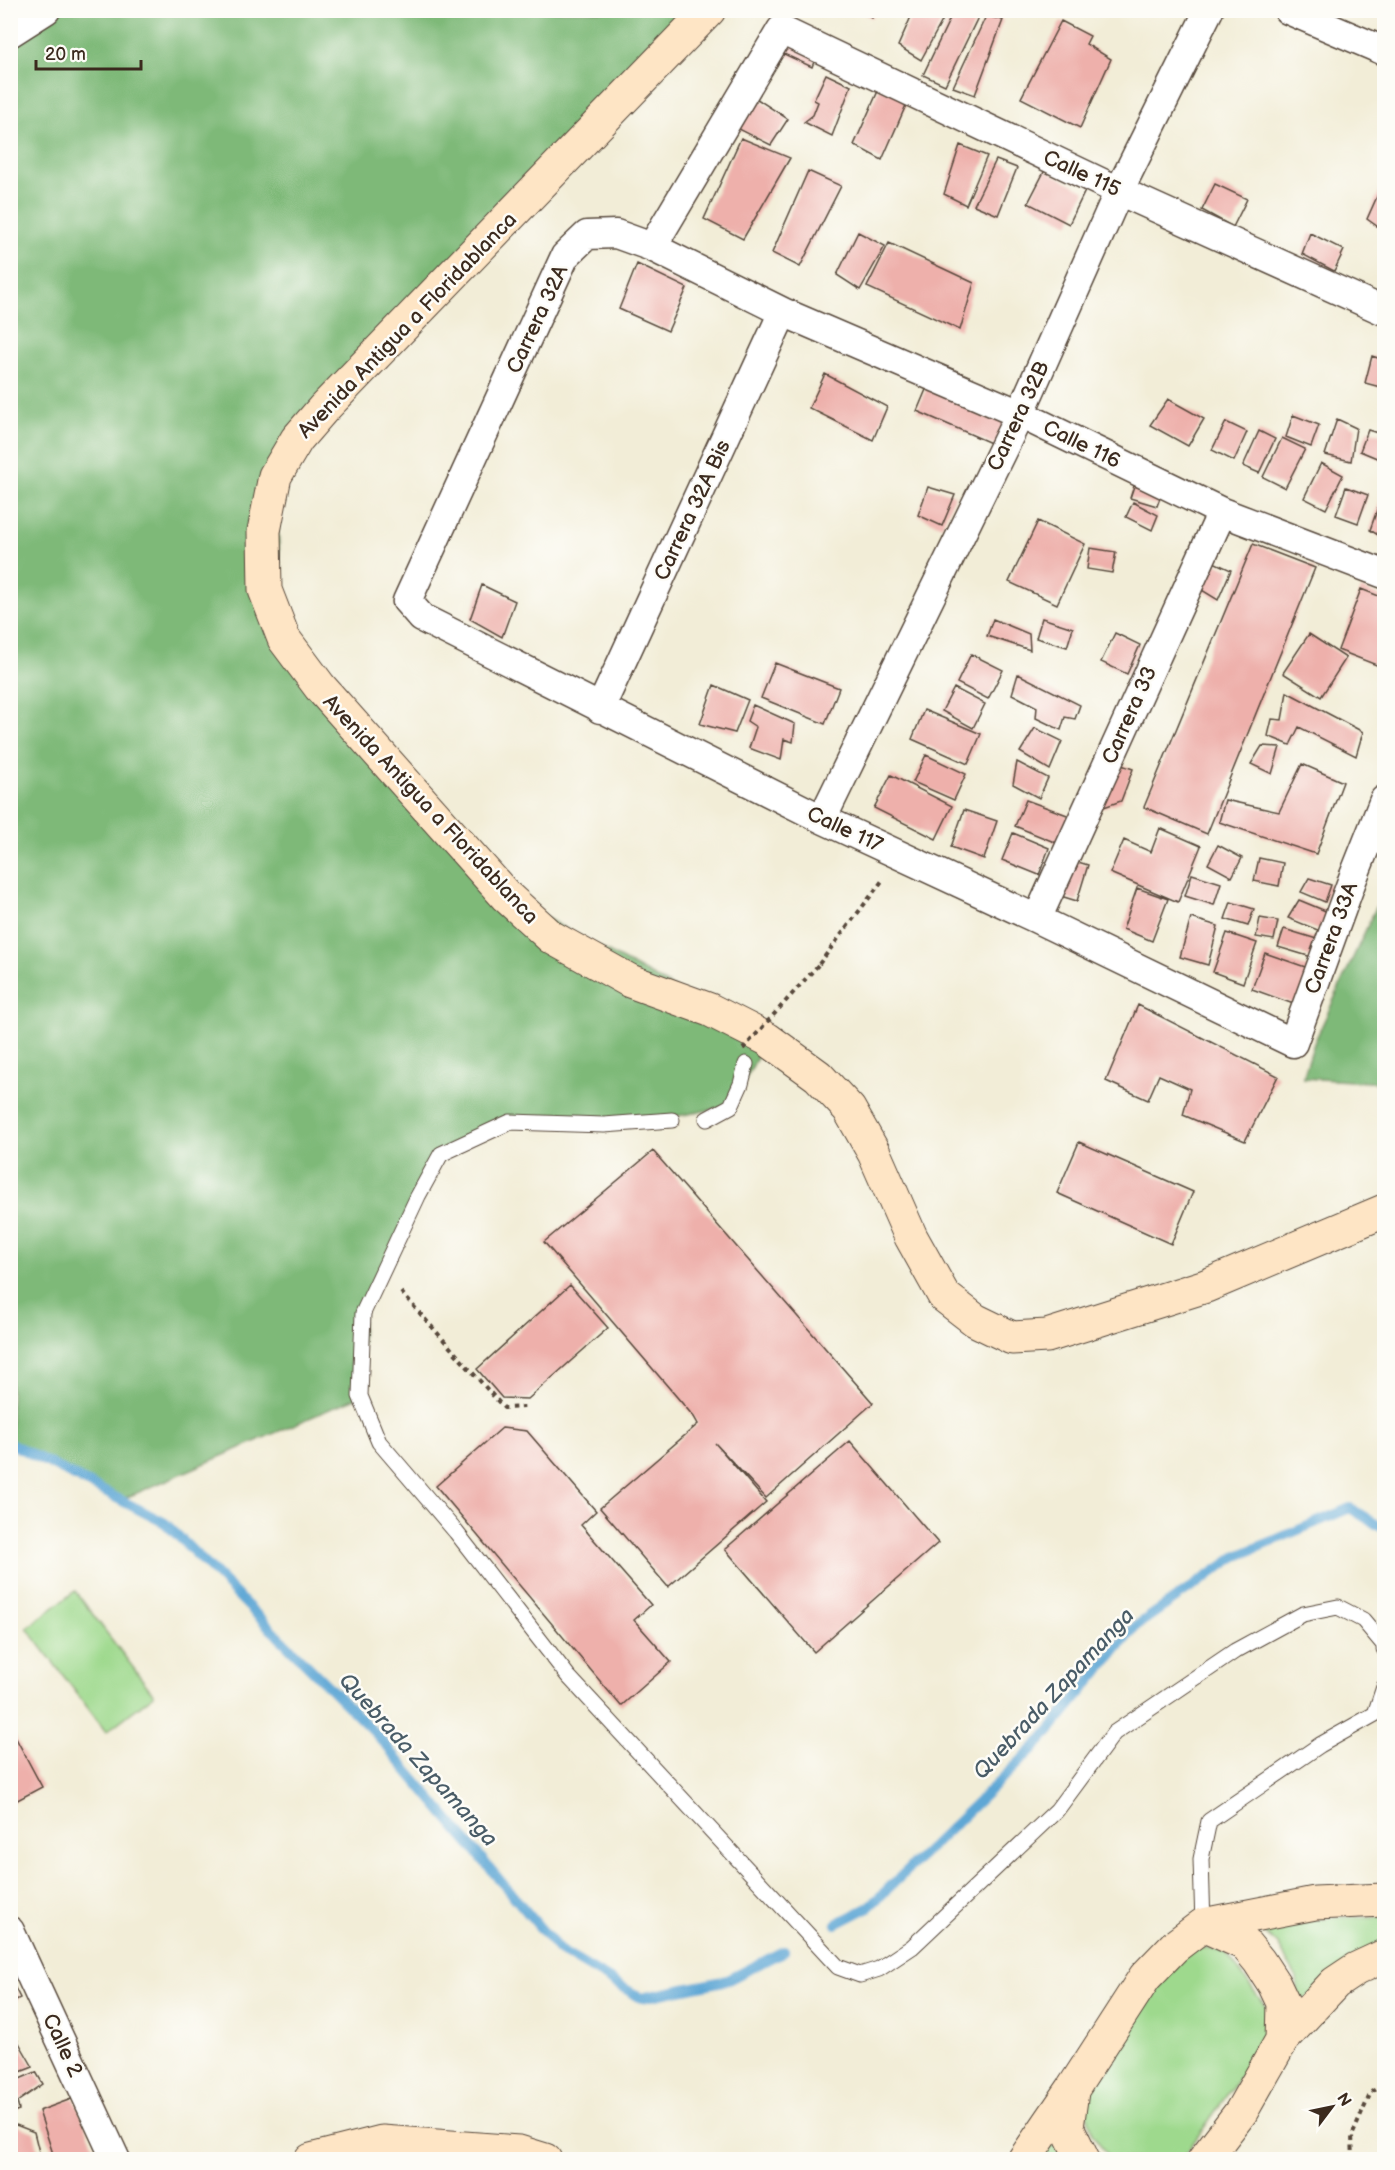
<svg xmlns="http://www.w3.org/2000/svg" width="1395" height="2170" viewBox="0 0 1395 2170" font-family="'Balsamiq Sans',sans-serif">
<rect width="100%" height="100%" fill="#fdfcf7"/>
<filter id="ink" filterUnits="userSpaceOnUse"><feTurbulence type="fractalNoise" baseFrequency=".0167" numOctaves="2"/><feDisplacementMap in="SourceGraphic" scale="12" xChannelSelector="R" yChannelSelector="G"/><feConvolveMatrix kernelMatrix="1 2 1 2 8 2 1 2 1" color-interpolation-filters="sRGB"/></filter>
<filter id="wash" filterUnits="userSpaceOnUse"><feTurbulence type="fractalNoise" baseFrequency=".008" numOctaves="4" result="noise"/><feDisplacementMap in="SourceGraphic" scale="24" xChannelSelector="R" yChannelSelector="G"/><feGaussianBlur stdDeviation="1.35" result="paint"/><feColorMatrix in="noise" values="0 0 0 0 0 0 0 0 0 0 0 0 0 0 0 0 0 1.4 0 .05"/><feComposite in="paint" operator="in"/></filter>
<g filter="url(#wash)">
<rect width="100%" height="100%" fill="#f2edd7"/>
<path fill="#9ed98d" stroke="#6c8256" stroke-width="1.5" d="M75,1591L154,1695L106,1732L27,1628Z
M1342,1917L1384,1918V1942L1299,2003L1297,1978L1278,1945L1255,1925Z
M1192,1946L1225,1952L1266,2007L1264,2042L1182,2159H1111L1092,2134L1084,2100L1143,2008Z
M1052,2139L1064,2159L1039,2160Z"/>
<path fill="#7eb978" stroke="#5c724b" stroke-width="1.5" d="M46,10L709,11L275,476L284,639L506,896L767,1039L731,1106L672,1117L510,1122L441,1154L363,1313L360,1396L121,1500L11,1443V33Z
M1384,890V1083L1303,1078L1314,1043Z"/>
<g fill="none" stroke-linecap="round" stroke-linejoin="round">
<path stroke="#5ea7d5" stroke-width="10" d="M10,1443L165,1523L378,1736L559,1950L641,1998L728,1980L784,1951
M836,1924L869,1907L1040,1742L1136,1626L1235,1557L1350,1508L1384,1529"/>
</g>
<g id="blocks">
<path fill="#eeb0ab" d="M859,10H875L872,18Z
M914,10H948L921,60L898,46Z
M954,10H974L980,13L945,85L923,75Z
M986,16L1003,20L975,95L953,87Z
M1061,21L1090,36L1086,44L1111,59L1080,128L1021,98Z
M782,34L818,51L812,67L773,49Z
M826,74L851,86L832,136L804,122L813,115L818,102L814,100Z
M882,82L910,96L882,160L854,145Z
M751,95L788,119L771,145L731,125Z
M741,138L790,158L743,239L704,219Z
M960,145L987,156L966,205L944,194Z
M996,160L1017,168L998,215L974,205Z
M1045,170L1085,191L1069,224L1028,203Z
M808,171L841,186L800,267L772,253Z
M1384,181V231L1367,219Z
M1215,184L1247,199L1233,227L1202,210Z
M858,232L885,246L860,290L837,275Z
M1310,233L1344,250L1334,271L1302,254Z
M889,243L974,283L960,330L867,287Z
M637,264L687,288L668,331L619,309Z
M1372,356L1384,360V388L1365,383Z
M825,374L887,407L873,440L809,408Z
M930,380L1012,418L1000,447L917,411Z
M1168,399L1204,419L1188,446L1150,425Z
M1293,415L1319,425L1311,447L1286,437Z
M1337,419L1356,428L1351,461L1325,455Z
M1226,422L1247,432L1234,461L1212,450Z
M1368,430L1384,435V461L1360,451Z
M1259,431L1275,439L1259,473L1243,466Z
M1282,438L1305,449L1285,488L1263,477Z
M1321,463L1343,475L1326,509L1304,498Z
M1134,486L1161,495L1157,506L1130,498Z
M928,487L955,495L942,526L918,515Z
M1346,487L1368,495L1358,523L1336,515Z
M1384,490V539L1370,530Z
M1133,502L1158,515L1152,530L1126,517Z
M1038,521L1085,544L1057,604L1009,582Z
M1253,544L1315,568L1207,834L1144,807Z
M1090,548L1116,552L1112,573L1087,569Z
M1205,558L1231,570L1218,600L1192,584Z
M482,585L515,601L502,637L470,619Z
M1361,589L1384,598V668L1338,650Z
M1042,618L1073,628L1067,647L1036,638Z
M993,619L1029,634L1030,650L987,636Z
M1115,633L1140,645L1127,674L1101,662Z
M1309,634L1346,658L1321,697L1283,673Z
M971,654L1003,670L988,699L957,683Z
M775,663L839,688L825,724L761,698Z
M1018,674L1080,705L1075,719L1065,717L1061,730L1036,718L1037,707L1012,694Z
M714,685L748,700L735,733L700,724Z
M954,688L985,704L973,728L942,711Z
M1287,692L1363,732L1356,756L1299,727L1290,745L1268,736L1272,719L1282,720Z
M753,705L795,724L793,742L784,739L781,760L749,748L756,727L747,721Z
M924,710L981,734L968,764L912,739Z
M1035,728L1062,741L1050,770L1020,752Z
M1262,746L1280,747L1272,774L1251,764Z
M926,755L966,774L954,800L913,782Z
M1017,762L1048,778L1039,798L1013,784Z
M1113,762L1133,769L1121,801L1093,811Z
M1302,764L1343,782L1316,854L1219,822L1225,800L1279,812Z
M891,775L952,806L936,839L874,808Z
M1026,800L1070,816L1059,844L1015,826Z
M964,810L997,821L984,859L951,847Z
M1160,828L1201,846L1178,902L1110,873L1124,840L1151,852Z
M1013,833L1049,848L1039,875L1002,860Z
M1218,845L1242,858L1232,877L1208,864Z
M1065,858L1088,865L1077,901L1054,894Z
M1259,858L1283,863L1279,886L1254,881Z
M1192,874L1221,883L1214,905L1185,896Z
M1309,878L1331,885L1325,902L1301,892Z
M1137,888L1168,899L1152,941L1123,929Z
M1299,900L1328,912L1320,931L1288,918Z
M1231,902L1254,909L1248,926L1225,919Z
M1191,918L1218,926L1208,965L1180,957Z
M1260,918L1278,921L1274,940L1256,937Z
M1284,929L1320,940L1315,958L1278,947Z
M1227,933L1257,943L1243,983L1213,972Z
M1265,953L1311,969L1299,1006L1252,989Z
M1138,1005L1278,1076L1245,1141L1183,1115L1190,1089L1159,1075L1148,1100L1106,1081Z
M1079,1142L1193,1192L1171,1244L1057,1193Z
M653,1151L873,1403L766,1498L715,1443L766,1502L668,1587L600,1508L698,1424L694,1417L544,1242Z
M570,1285L608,1328L528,1399L502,1398L477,1369Z
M502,1428L527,1431L596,1511L581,1525L651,1605L634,1620L671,1662L621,1706L436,1486Z
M850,1441L938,1543L814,1652L725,1549Z
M10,1727L42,1787L10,1804Z
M10,1978L20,1998L10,2003Z
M18,2041L33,2067L10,2076V2045Z
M36,2072L43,2084L17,2102L19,2110L10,2113V2083Z
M74,2098L100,2160H55L39,2111Z
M16,2125L34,2132L41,2160H10V2128Z"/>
</g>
</g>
<g filter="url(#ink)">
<use href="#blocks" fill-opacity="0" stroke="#56473a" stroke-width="1.5"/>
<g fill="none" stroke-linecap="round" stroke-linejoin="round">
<defs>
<path id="lane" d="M707,1119L731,1106L741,1084L746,1064
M672,1120L604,1125L510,1122L441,1154L418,1196L363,1313L360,1396L379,1442L456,1532L568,1676L838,1967L860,1975L879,1969L912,1947L1057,1810L1114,1733L1235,1651L1303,1614L1338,1607L1363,1620L1384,1645V1649
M1203,1925L1201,1859L1209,1821L1320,1745L1375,1714L1384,1687"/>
<path id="street" d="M1288,10L1384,51
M10,33L46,10
M652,247L781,30L1119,191L1384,311
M1384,574L1222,512L1020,414L783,312L652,247L616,234L587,235L565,256L407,601L422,618L822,819L1037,919L1293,1043L1353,878L1384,800
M600,709L783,312
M822,819L1020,414L1119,191L1209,10
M1037,919L1222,512
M10,1931L116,2160"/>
<path id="secondary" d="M709,10L323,409L297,439L275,476L264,531L265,590L284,639L320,687L506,896L551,937L630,981L710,1010L767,1039L818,1076L849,1109L874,1153L911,1237L944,1296L975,1320L1012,1338L1047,1336L1206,1286L1384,1211
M1203,1925L1245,1944L1259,1961L1274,1984L1283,2003L1282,2040
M1072,2092L1067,2127L1083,2160
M311,2160L382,2142L519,2152L545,2160
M1024,2160L1072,2090L1145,1977L1174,1947L1203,1925L1315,1903L1384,1900
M1204,2160L1241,2112L1282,2040L1335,1983L1356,1969L1384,1956"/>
</defs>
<use href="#lane" stroke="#56473a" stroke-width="17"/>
<use href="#street" stroke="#56473a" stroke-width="31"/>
<use href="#secondary" stroke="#56473a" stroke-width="35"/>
<path stroke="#56473a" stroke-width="4" stroke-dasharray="4.5 4.5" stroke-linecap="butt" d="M819,964L882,881
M401,1292L504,1408L526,1407
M1353,2160L1352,2136L1371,2092L1384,2084"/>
<use href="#lane" stroke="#fff" stroke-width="15"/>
<use href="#street" stroke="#fff" stroke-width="28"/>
<use href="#secondary" stroke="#fee5c5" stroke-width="33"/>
<path stroke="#56473a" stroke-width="4" stroke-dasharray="4.5 4.5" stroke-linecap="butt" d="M743,1049L819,964"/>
</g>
</g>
<g text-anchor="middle" stroke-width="5" stroke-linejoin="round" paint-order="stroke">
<g font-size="21" fill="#3b2a1e" stroke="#fdfcf7">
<text transform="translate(1082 173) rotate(25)" y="7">Calle 115</text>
<text transform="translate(537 319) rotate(-65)" y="7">Carrera 32A</text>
<text transform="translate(407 325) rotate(-46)" y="7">Avenida Antigua a Floridablanca</text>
<text transform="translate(1018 416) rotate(-65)" y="7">Carrera 32B</text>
<text transform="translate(1082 444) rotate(26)" y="7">Calle 116</text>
<text transform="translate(692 510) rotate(-65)" y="7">Carrera 32A Bis</text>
<text transform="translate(1129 715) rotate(-66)" y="7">Carrera 33</text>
<text transform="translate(431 809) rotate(47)" y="7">Avenida Antigua a Floridablanca</text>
<text transform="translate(845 829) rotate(25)" y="7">Calle 117</text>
<text transform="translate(1331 938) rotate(-70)" y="7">Carrera 33A</text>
<text transform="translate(63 2045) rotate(65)" y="7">Calle 2</text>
</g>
<g font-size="22" font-style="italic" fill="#495c67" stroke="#fdfcf7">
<text transform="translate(1053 1693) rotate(-47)" y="8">Quebrada Zapamanga</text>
<text transform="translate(419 1759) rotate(48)" y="8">Quebrada Zapamanga</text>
</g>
</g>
<rect width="1395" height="2170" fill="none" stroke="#fdfcf7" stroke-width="36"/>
<g transform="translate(1332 2107) rotate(58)" stroke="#fdfcf7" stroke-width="4.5" paint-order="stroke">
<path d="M0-4.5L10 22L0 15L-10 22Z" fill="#3b2a1e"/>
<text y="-9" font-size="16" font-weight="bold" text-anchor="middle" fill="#3b2a1e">N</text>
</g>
<path d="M36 60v9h105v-9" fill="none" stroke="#3b2a1e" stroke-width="3"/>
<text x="45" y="60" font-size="18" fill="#3b2a1e" stroke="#fdfcf7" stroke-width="4.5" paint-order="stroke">20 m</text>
</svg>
